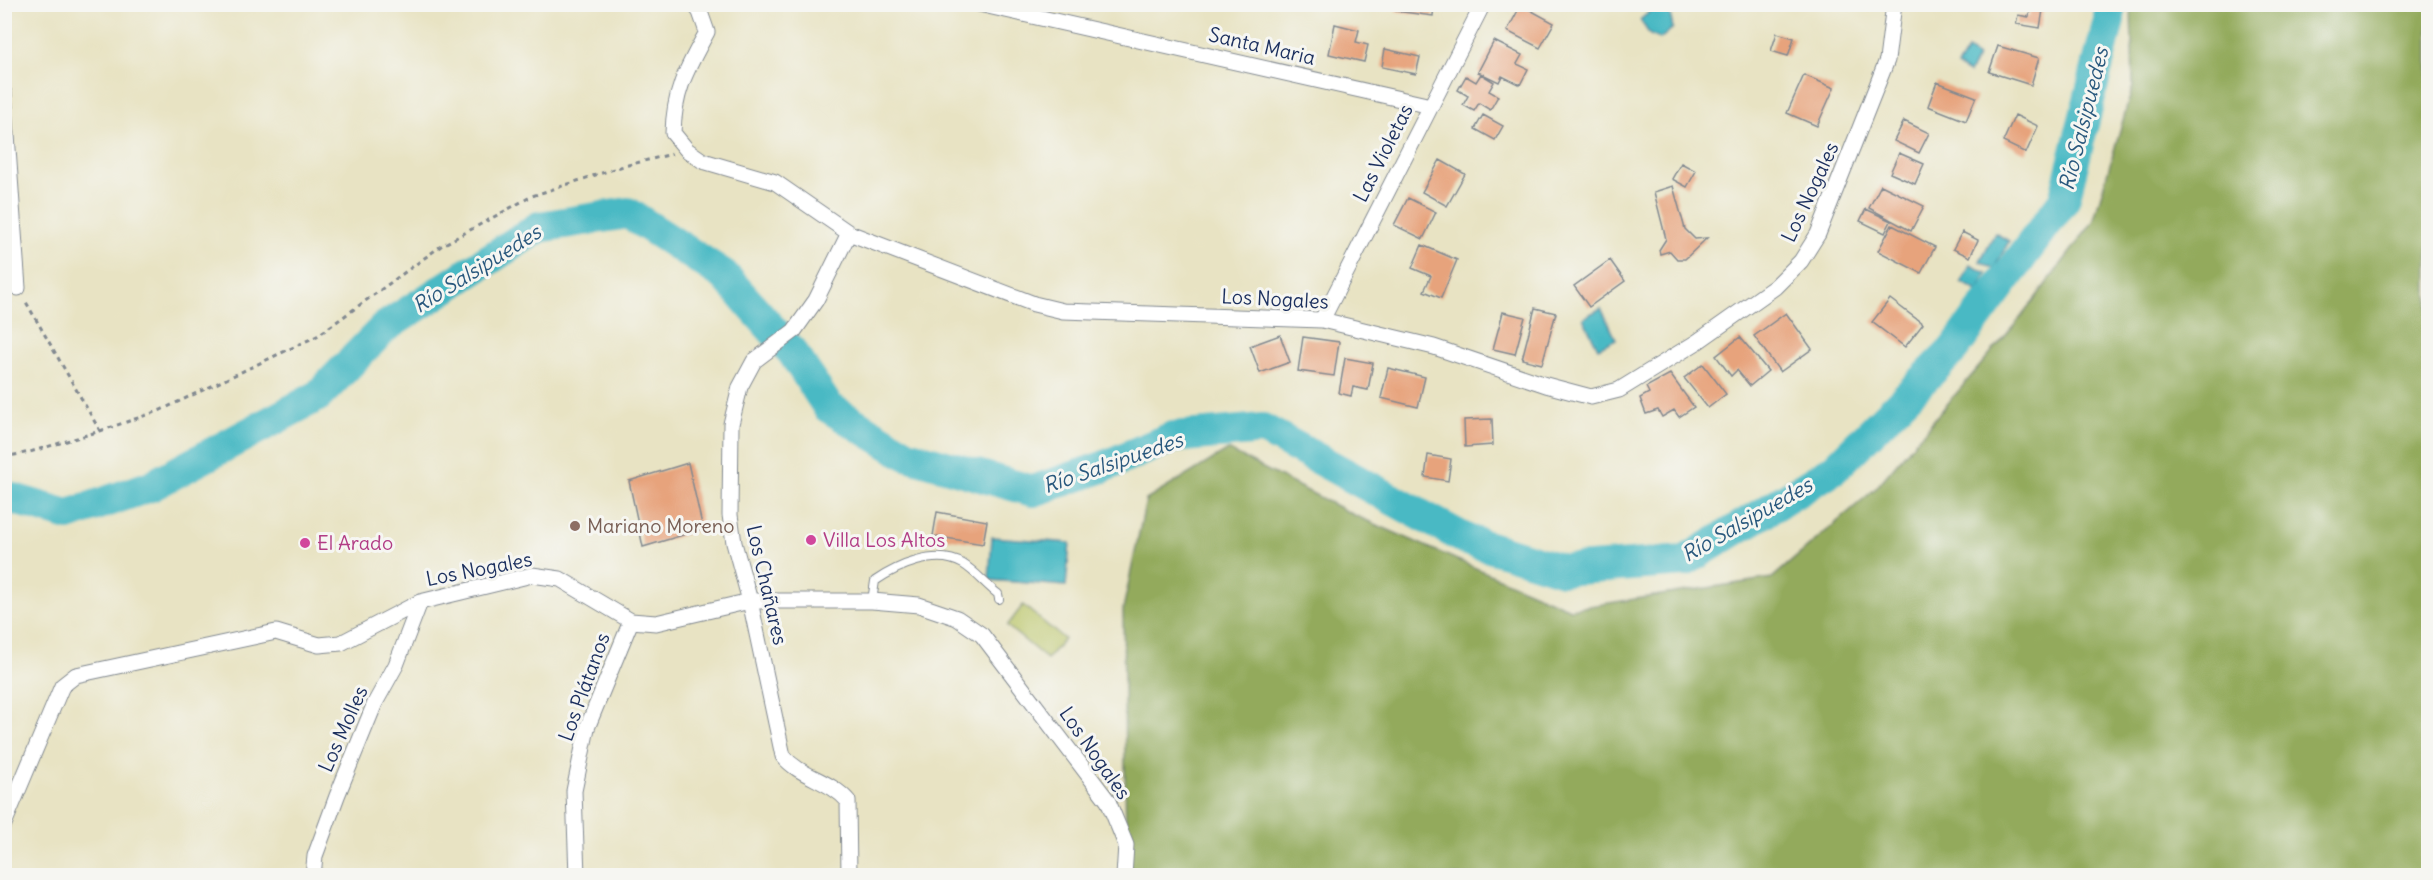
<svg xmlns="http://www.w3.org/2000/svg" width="2433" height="880" viewBox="0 0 2433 880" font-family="Delius,sans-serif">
<rect width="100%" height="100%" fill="#f6f6f2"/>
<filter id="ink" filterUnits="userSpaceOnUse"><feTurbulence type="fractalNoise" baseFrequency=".0167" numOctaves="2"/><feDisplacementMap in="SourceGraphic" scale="12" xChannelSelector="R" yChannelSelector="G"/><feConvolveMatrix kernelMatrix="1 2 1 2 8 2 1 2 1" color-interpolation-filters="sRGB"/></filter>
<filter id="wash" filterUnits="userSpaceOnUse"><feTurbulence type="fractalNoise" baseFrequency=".008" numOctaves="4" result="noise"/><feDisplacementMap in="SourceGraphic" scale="24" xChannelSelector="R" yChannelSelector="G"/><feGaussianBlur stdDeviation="1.35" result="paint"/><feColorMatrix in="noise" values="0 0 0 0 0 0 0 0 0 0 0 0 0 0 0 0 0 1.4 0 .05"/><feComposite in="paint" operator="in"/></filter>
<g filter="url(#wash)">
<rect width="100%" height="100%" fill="#e8e3c3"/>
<path fill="#bac567" stroke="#6a7a62" stroke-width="1.5" d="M1023,605L1064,639L1047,659L1007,626Z"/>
<path fill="#93aa5c" stroke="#576c5d" stroke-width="1.5" d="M2131,5H2428V875L1124,876L1126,845L1123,609L1146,500L1228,450L1354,515L1570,609L1772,578L1875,489L2018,321L2093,222L2133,86Z"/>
<path fill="#4ab9c4" stroke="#327491" stroke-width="1.5" d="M1658,5H1668L1673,28L1660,39L1650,35L1640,20Z
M1967,50L1978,57L1969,73L1957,66Z
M1995,233L2009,241L1994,269L1980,261Z
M1970,265L1987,273L1978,291L1961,282Z
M1601,308L1616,339L1598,348L1583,318Z
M992,537L1070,543L1066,586L989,580Z"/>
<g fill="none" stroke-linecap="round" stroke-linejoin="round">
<path stroke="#4ab9c4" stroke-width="32" d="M4,496L68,515L151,486L318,396L385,327L539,227L628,213L724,275L793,353L828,407L907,455L1033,491L1103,467L1173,437L1263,429L1467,540L1563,570L1685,561L1834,469L1953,350L2064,200L2109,20V4"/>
</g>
<g id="blocks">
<path fill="#e7a37b" d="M1397,4H1434L1433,16L1396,11Z
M2031,4H2044L2040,28L2016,24L2018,15L2029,17Z
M1521,5L1554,23L1540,48L1507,31Z
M1335,24L1359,30L1356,42L1368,45L1364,62L1329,54Z
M1777,33L1794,38L1788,56L1771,51Z
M1494,41L1522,55L1517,64L1528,69L1520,85L1502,76L1499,82L1478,72Z
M1998,46L2039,58L2031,85L1989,72Z
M1385,49L1420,57L1416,74L1382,67Z
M1481,74L1494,82L1489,91L1498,96L1490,110L1479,103L1474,111L1463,105L1468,96L1458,90L1466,76L1476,82Z
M1804,75L1834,88L1817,126L1787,113Z
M1937,82L1976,97L1966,121L1928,106Z
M1483,115L1503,126L1495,140L1475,129Z
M2015,115L2038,126L2026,153L2003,142Z
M1904,121L1929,133L1919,153L1894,141Z
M1899,153L1924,164L1915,184L1890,173Z
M1440,160L1465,174L1447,206L1422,192Z
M1681,163L1696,171L1687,187L1672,179Z
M1881,185L1924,206L1911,231L1869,208Z
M1673,186L1685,229L1695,239L1707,238L1685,259H1677L1670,251L1660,254L1659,250L1666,239L1654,192Z
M1408,198L1436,212L1423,239L1394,225Z
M1866,209L1891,221L1885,233L1860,221Z
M1892,225L1935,247L1921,273L1878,251Z
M1962,232L1978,240L1970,257L1953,249Z
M1422,245L1457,260L1441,298L1424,291L1431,276L1412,268Z
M1610,260L1625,281L1589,307L1574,286Z
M1890,299L1923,324L1905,347L1872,322Z
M1535,308L1556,313L1542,364L1522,359Z
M1503,312L1525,317L1515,354L1493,349Z
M1786,313L1812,349L1780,372L1754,336Z
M1280,335L1290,362L1260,373L1250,346Z
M1303,337L1339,342L1334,376L1298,371Z
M1740,337L1768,371L1750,386L1737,370L1731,376L1716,356Z
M1345,358L1373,363L1368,390L1353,387L1351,396L1339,393Z
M1703,364L1726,394L1708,408L1684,378Z
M1388,368L1425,377L1418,407L1381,398Z
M1670,374L1694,407L1679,417L1674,410L1662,417L1658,410L1646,414L1640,398L1649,393L1646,387Z
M1492,419L1493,445L1465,447L1464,420Z
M1428,455L1451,459L1448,481L1425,477Z
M688,463L703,529L643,547L629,481Z
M937,512L987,521L983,544L933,536Z"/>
</g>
</g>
<g filter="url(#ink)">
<use href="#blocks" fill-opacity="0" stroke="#828990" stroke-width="1.5"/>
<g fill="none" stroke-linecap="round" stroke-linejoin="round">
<defs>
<path id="lane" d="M872,601L875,581C897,566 936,548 963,564C976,572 985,584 998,594L999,599"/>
<path id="street" d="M694,4L700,12L707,32C687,69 674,90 673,133L687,150L703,161L775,182L849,233L1034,304L1063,311L1322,320L1434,347L1546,385L1591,397L1619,390L1697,342L1775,287L1801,261L1818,234L1887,60L1894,4
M979,4L1431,106
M4,93L18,288
M849,233L816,300L794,331L754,361L740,387L731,424L730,515L734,543L750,601L783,756C800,777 830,780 848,801L849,876
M1322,320L1483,4
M4,824L62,686L76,675L276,632L319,645L341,643L420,602L532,575L560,579L631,621L656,623L750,601H872L919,605L957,618L982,635L1108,801L1126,845L1124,876
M313,876L315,856L337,796L375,703L396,665L420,602
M577,876L574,791L587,728L631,621"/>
</defs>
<use href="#lane" stroke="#828990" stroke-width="10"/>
<use href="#street" stroke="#828990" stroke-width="17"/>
<path stroke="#828990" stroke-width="3" stroke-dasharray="4.5 4.5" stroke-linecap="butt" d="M100,431L161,410L317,336L441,246L532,196L620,167L672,154
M4,457L30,452L100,431L26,302"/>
<use href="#lane" stroke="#fff" stroke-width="8"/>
<use href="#street" stroke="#fff" stroke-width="15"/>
</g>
</g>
<circle fill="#8d6e63" stroke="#f6f6f2" stroke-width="2" cx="575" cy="526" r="6"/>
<g fill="#d1479c" stroke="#f6f6f2" stroke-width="2">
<circle cx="811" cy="540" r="6"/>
<circle cx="305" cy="543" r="6"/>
</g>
<g text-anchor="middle" stroke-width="6" stroke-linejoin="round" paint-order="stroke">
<g font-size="20" fill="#1b2f5e" stroke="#f6f6f2">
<text transform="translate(1262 46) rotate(13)" y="7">Santa Maria</text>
<text transform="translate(1383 153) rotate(-63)" y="7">Las Violetas</text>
<text transform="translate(1810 192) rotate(-65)" y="7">Los Nogales</text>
<text transform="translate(1275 299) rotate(3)" y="7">Los Nogales</text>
<text transform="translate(479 569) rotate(-11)" y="7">Los Nogales</text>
<text transform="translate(767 585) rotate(77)" y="7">Los Chañares</text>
<text transform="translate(584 687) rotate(-70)" y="7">Los Plátanos</text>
<text transform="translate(343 729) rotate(-66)" y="7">Los Molles</text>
<text transform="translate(1095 753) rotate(55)" y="7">Los Nogales</text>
</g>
<g font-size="20" fill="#785e54" stroke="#f6f6f2" text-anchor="start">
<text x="587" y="533">Mariano Moreno</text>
</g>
<g font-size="20" fill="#b23c85" stroke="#f6f6f2" text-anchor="start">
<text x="823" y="547">Villa Los Altos</text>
<text x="317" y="550">El Arado</text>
</g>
<g font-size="21" font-style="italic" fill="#29587d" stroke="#f6f6f2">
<text transform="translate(2084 119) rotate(-76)" y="7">Río Salsipuedes</text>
<text transform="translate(477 269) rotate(-32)" y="7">Río Salsipuedes</text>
<text transform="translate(1113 463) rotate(-19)" y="7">Río Salsipuedes</text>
<text transform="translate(1747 520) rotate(-30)" y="7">Río Salsipuedes</text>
</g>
</g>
<rect width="2433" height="880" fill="none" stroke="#f6f6f2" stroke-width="24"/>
</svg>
